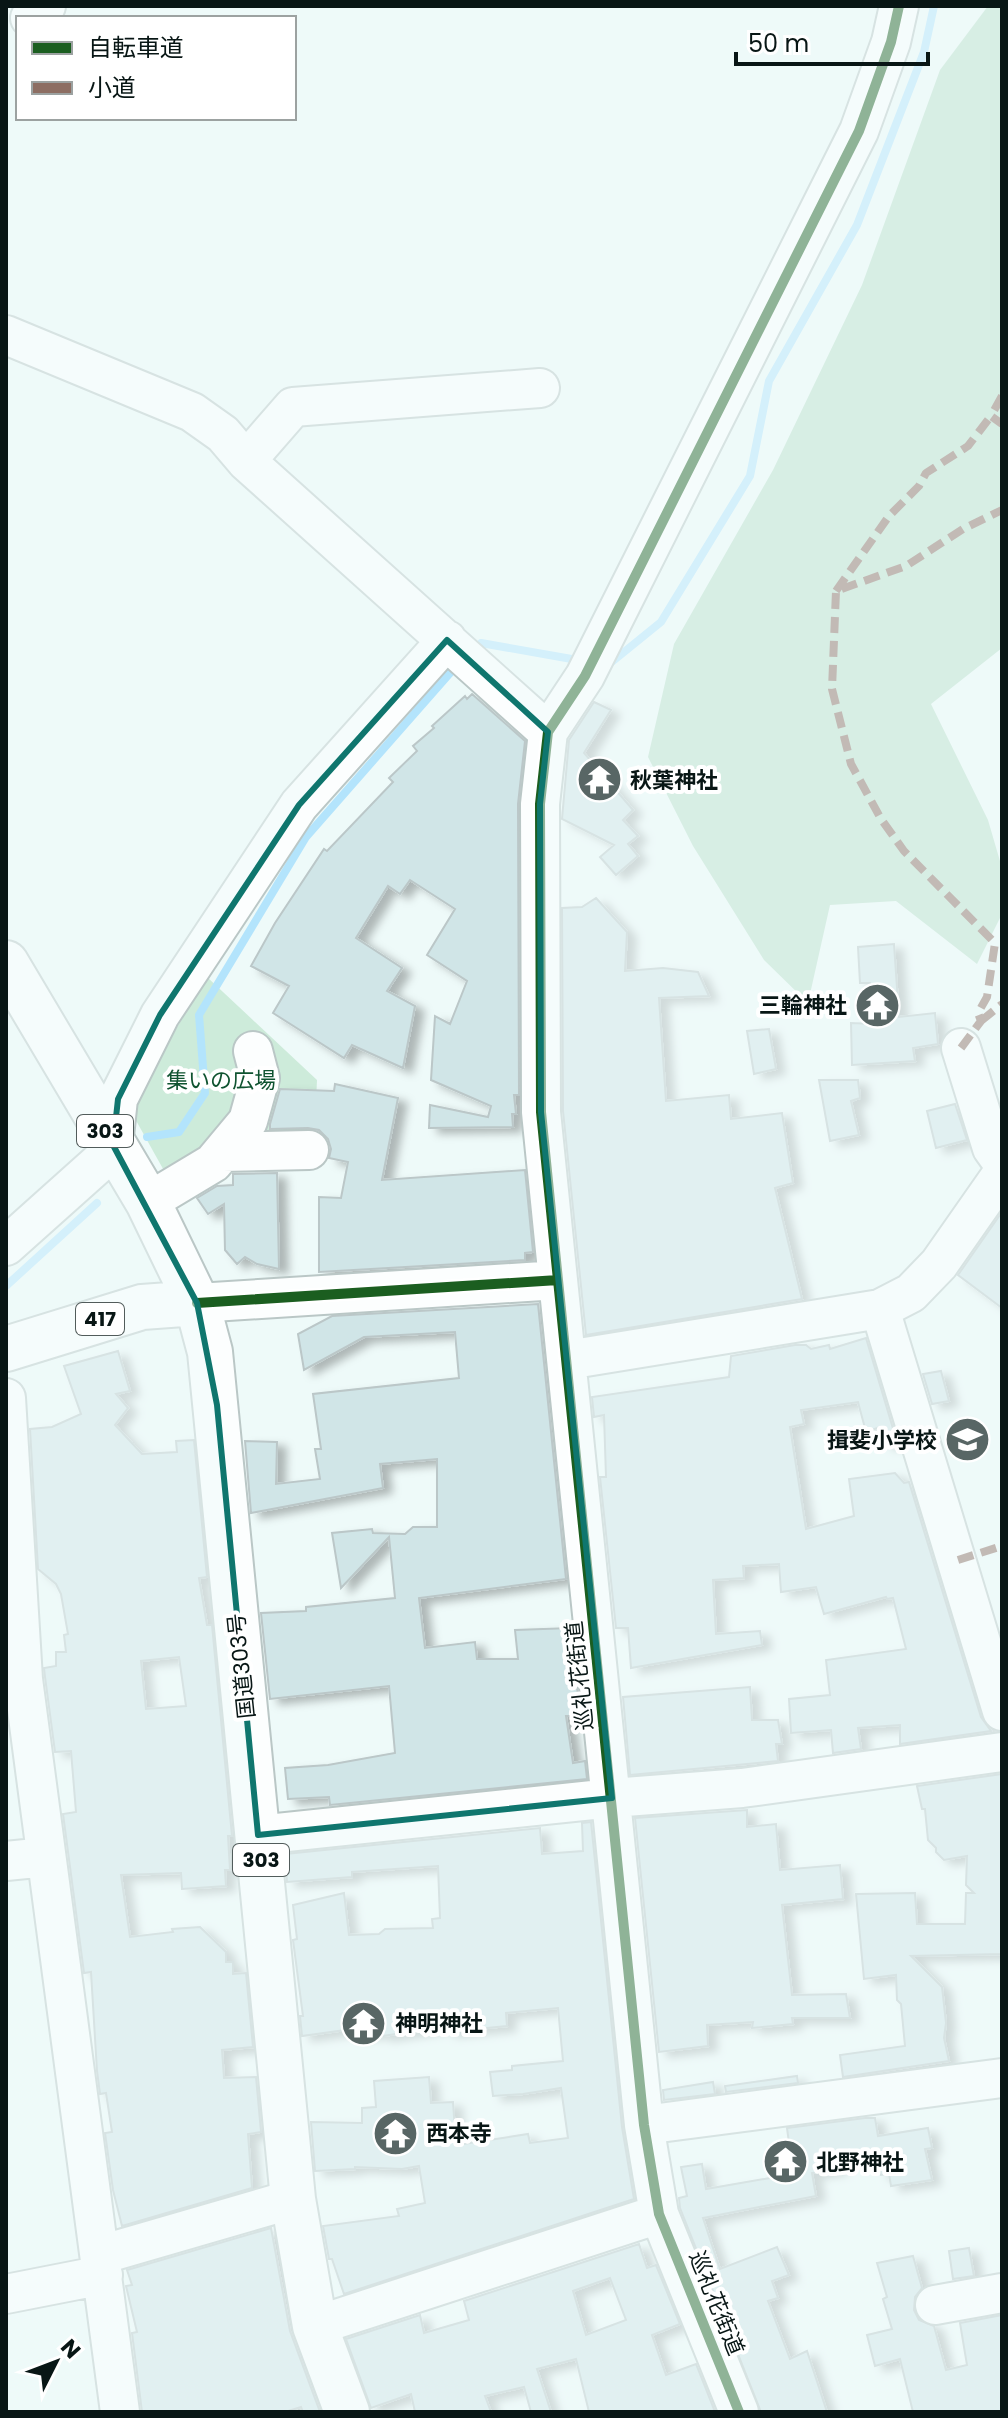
<svg xmlns="http://www.w3.org/2000/svg" width="1008" height="2418" viewBox="0 0 1008 2418" font-family="Poppins,'Noto Sans JP',sans-serif">
<defs>
<filter id="shadow"><feDropShadow dx="9" dy="5" stdDeviation="4" flood-color="#0004"/></filter>
</defs>
<rect width="100%" height="100%" fill="#eefaf9"/>
<path fill="#cdebda" d="M207,977L317,1080L314,1144L167,1176L129,1108Z"/>
<path fill="#bbe0cb" d="M988,6H1002V648L931,704L988,820L1002,868V914L977,964L896,901L830,905L808,1003L764,960L693,846L648,757L674,644L773,470L862,285L940,70Z"/>
<g fill="none" stroke-linecap="round" stroke-linejoin="round">
<path stroke="#b3e4fc" stroke-width="8" d="M473,651L481,643L583,661
M605,664L608,665L661,622L750,476L769,381L857,225L924,52L934,6
M147,1137L179,1132L205,1093L199,1015L306,837L457,665
M6,1286L97,1203"/>
</g>
<path fill="#d0e5e7" stroke="#bbc7c8" stroke-width="2" fill-rule="evenodd" filter="url(#shadow)" d="M472,694L525,741L518,804L519,1095H514L516,1114H512L513,1127L429,1128L430,1105L488,1117L491,1106L431,1080L435,1016L450,1024L467,981L427,955L455,909L410,880L400,894L388,886L356,938L402,968L387,991L415,1006L403,1068L352,1045L344,1058L273,1013L289,986L251,966L275,923L324,849L327,851L393,782L389,778L417,751L413,746L434,728L432,726L465,696L467,699Z
M594,702L611,710L584,753L633,810L623,820L638,836L628,844L638,856L616,875L600,857L614,845L562,819L569,740Z
M596,898L627,932L625,971L663,968L698,972L709,996L659,998L666,1101L729,1095L731,1119L782,1113L793,1183L775,1188L802,1299L586,1335L563,1111L562,908L582,907Z
M894,944L899,1017L935,1013L938,1044L913,1048L915,1061L852,1065L851,1023L874,1024L870,983H860L858,947Z
M769,1029L776,1069L754,1074L747,1031Z
M819,1080H858L860,1098L851,1101L859,1135L830,1141Z
M335,1084L398,1098L382,1180L525,1170L533,1252L525,1253V1260L319,1272V1197L341,1198L348,1162L329,1158L331,1149L328,1139L319,1130L308,1128L270,1129V1124L280,1089L334,1091Z
M955,1104L967,1140L936,1148L927,1111Z
M277,1173L279,1269L257,1264L245,1257L237,1264L225,1250L224,1204L208,1214L197,1198L217,1186L233,1185V1174Z
M1002,1212V1308L958,1275Z
M538,1304L566,1579L419,1598L425,1648L475,1642L477,1659H518L515,1630L571,1628L580,1716H566L573,1763L585,1761L587,1779L330,1805L329,1797L288,1799L285,1768L328,1765L395,1753L389,1686L270,1699L261,1613L306,1611V1607L395,1598L389,1537L341,1588L332,1533L372,1529L373,1533L405,1534L413,1527H437V1459L380,1464L383,1488L251,1513L245,1441L277,1442L276,1484L320,1479L315,1449H321L313,1394L459,1378L455,1332L364,1337L304,1370L298,1334L332,1316Z
M866,1338L897,1442L885,1445L880,1427L866,1432L858,1402L801,1410L804,1424L790,1427L806,1529L854,1516L849,1479L895,1473L904,1483L909,1482L981,1717L991,1731L900,1744V1725L858,1728L861,1749L833,1753L831,1730L791,1733L789,1699L830,1695L826,1660L906,1649L893,1598L887,1599L886,1597L824,1614L816,1587L781,1592L779,1564L743,1566L744,1578L713,1580L716,1634L760,1631L762,1645L631,1668L628,1628H616L600,1477H606L604,1415L594,1417L592,1397L729,1377L731,1356L795,1345H806L811,1349L829,1345L830,1349Z
M118,1351L130,1391L116,1394L128,1408L115,1425L142,1454L177,1452L176,1441L194,1440L207,1577L199,1578L207,1625H212L232,1836H228L230,1870H225L226,1886L182,1889L181,1873L121,1875L130,1937L173,1932L172,1929L200,1927L226,1952V1962H233V1974L246,1973L253,2047L222,2050L224,2078L256,2077L261,2132L248,2134L252,2188L122,2226L113,2190L105,2133L112,2132L106,2093L100,2094L97,2071L91,1972L84,1973L63,1814L76,1812L71,1751L55,1752L45,1677L44,1668L56,1666V1652H66L64,1635L68,1634L61,1594L56,1584L38,1569L30,1429L52,1427L81,1414L64,1366ZM179,1657L186,1706L146,1709L141,1661Z
M941,1371L949,1401L932,1404L923,1374Z
M750,1687L752,1720H778L782,1744H776L778,1761L630,1775L623,1697Z
M1002,1774V1954L911,1956L942,1987L946,2023L944,2038L949,2061L843,2077L840,2055L905,2046L901,2004L897,2000L896,1975L864,1979L856,1894L915,1893L917,1924H965L966,1893H974L966,1885L967,1856L944,1860L936,1852V1848L928,1840L925,1809H922L917,1786Z
M747,1810V1827L776,1824L780,1870L840,1865L843,1899L782,1905L792,1995L846,1994L850,2018H792L793,2024L752,2028L753,2022L707,2025L708,2046L659,2052L635,1818Z
M591,1822L622,2127L634,2199L344,2294L332,2259H329L323,2226L399,2216L397,2209L425,2203L419,2166L402,2169L355,2167V2169L315,2171L311,2122L362,2123V2108L376,2107L374,2081L429,2077L431,2103L453,2102L456,2145L528,2134L530,2143L568,2138L561,2088L523,2094L493,2096L490,2072L512,2070V2066L563,2061L558,2008L506,2013L507,2026L447,2032V2026L383,2036V2033L353,2035V2029L302,2036L300,2016H303L293,1940L297,1939L293,1905L344,1893L349,1935L379,1934L385,1929L433,1928L432,1919L440,1918L438,1866L352,1872V1877L287,1882L285,1854L540,1828L542,1854L583,1851L582,1823Z
M797,2076L798,2083L726,2092L725,2086Z
M713,2082L715,2094L664,2100L663,2090Z
M865,2118H875L878,2136L928,2128L932,2148L925,2149L932,2180L891,2186L889,2174L881,2175L875,2149L836,2155L838,2169L812,2173L816,2196L703,2218L720,2269L777,2247L789,2275L772,2281L778,2298L768,2301L790,2359L807,2351L827,2412H761L680,2208L679,2198L687,2196L681,2167L702,2164L706,2189L770,2178L776,2176L774,2157H779L778,2153L790,2150L787,2128Z
M271,2228L290,2331L320,2412H303L301,2407L285,2412H142L132,2333L137,2332L126,2286L132,2285L127,2270Z
M639,2244L647,2268L656,2265L680,2324L652,2335L666,2375L696,2364L715,2412H589L576,2359L537,2369L551,2412H531L524,2387L485,2396L491,2412H415L411,2394L371,2408L346,2339L420,2315L424,2333L469,2320L464,2301ZM610,2278L626,2320L586,2335L573,2291Z
M969,2248L974,2276L953,2279L949,2251Z
M913,2256L922,2288L915,2297L914,2310L919,2320L934,2326L946,2370L967,2365L960,2323L1002,2315V2412H913L900,2359L875,2366L867,2335L892,2329L883,2299L887,2297L877,2263Z"/>
<g fill="none" stroke-linecap="round" stroke-linejoin="round">
<defs>
<path id="minor" d="M30,18L46,6
M6,335L192,412L223,434L246,461L548,732
M246,461L293,407L540,388
M961,1048L992,1148L1002,1162
M223,1152L309,1150
M148,1202L213,1163L248,1121L260,1078L253,1051
M6,1246L100,1162L113,1145L118,1099L160,1015L299,805L447,640
M558,1280L541,1112L540,804L548,732L585,676L859,131L891,42L899,6
M197,1303L558,1280L644,2125L659,2214L739,2412
M880,1309L1002,1711
M567,1360L880,1309L911,1293L939,1264L1002,1174
M6,1398L23,1679L120,2412
M258,1835L612,1798L742,1788L1002,1752
M6,1861L46,1857
M644,2125L1002,2078
M100,2255L293,2199
M6,2294L103,2275
M935,2305L1002,2293
M315,2326L659,2214"/>
<path id="highway" d="M6,963L148,1202L197,1303L210,1352L293,2199L315,2326L347,2412
M6,1349L142,1307L197,1303"/>
</defs>
<use href="#minor" stroke="#bac7c6" stroke-width="42"/>
<use href="#highway" stroke="#bac7c6" stroke-width="48"/>
<use href="#minor" stroke="#fcfefe" stroke-width="38"/>
<use href="#highway" stroke="#fcfefe" stroke-width="44"/>
<path stroke="#8d6e63" stroke-width="8" stroke-dasharray="16 8" stroke-linecap="butt" d="M1002,396L991,416L1002,424
M836,591L889,516L919,486L926,473L968,446L991,416
M981,1021L1002,1004
M961,1048L981,1021L978,1013L987,997L995,943L904,851L881,819L851,764L832,689L836,591L906,566L963,529L1002,510
M958,1560L1002,1546"/>
<defs>
<path id="cycleway" d="M558,1280L541,1112L540,804L548,732L585,676L859,131L891,42L899,6
M197,1303L558,1280L644,2125L659,2214L739,2412"/>
</defs>
<use href="#cycleway" stroke="#fff" stroke-width="15"/>
<use href="#cycleway" stroke="#1b5e20" stroke-width="10"/>
</g>
<path d="M0 0H1008V2418H0ZM447,640L548,732L540,804L541,1112L612,1798L258,1835L217,1405L197,1303L113,1145L118,1099L160,1015L299,805Z" fill="#eefaf9" fill-opacity=".55" fill-rule="evenodd"/>
<path fill="none" stroke="#0f766e" stroke-width="6" stroke-linejoin="round" d="M447,640L548,732L540,804L541,1112L612,1798L258,1835L217,1405L197,1303L113,1145L118,1099L160,1015L299,805Z"/>
<defs>
<symbol id="temple-disc" viewBox="-11 -11 22 22"><circle r="9.5" fill="#586665" stroke="#fff"/><path d="M0-6L5-2H3V0L6.5 2.5H4V6H1.5V3h-3V6H-4V2.5H-6.5L-3 0V-2H-5Z" fill="#fff"/></symbol>
<symbol id="school-disc" viewBox="-11 -11 22 22"><circle r="9.5" fill="#586665" stroke="#fff"/><path d="M0-5L7-2L0 1L-7-2ZM-4 1L0 2.5L4 1V4Q0 6-4 4Z" fill="#fff"/></symbol>
</defs>
<g fill-rule="evenodd">
<use href="#temple-disc" x="574" y="754" width="51" height="51"/>
<use href="#temple-disc" x="852" y="980" width="51" height="51"/>
<use href="#school-disc" x="942" y="1414" width="51" height="51"/>
<use href="#temple-disc" x="338" y="1998" width="51" height="51"/>
<use href="#temple-disc" x="370" y="2108" width="51" height="51"/>
<use href="#temple-disc" x="760" y="2136" width="51" height="51"/>
</g>
<g text-anchor="middle" stroke-width="8" stroke-linejoin="round" paint-order="stroke">
<g fill="#fff" stroke="#525c5b" stroke-width="2">
<rect x="77" y="1115" width="56" height="32" rx="6"/>
<rect x="76" y="1303" width="48" height="32" rx="6"/>
<rect x="233" y="1844" width="56" height="32" rx="6"/>
</g>
<g font-size="20" font-weight="bold" fill="#081615">
<text x="105" y="1138">303</text>
<text x="100" y="1326">417</text>
<text x="261" y="1867">303</text>
</g>
<g font-size="22" font-weight="bold" fill="#081615" stroke="#fff" text-anchor="start">
<text x="630" y="788">秋葉神社</text>
<text x="847" y="1013" text-anchor="end">三輪神社</text>
<text x="937" y="1448" text-anchor="end">揖斐小学校</text>
<text x="395" y="2031">神明神社</text>
<text x="426" y="2141">西本寺</text>
<text x="816" y="2170">北野神社</text>
</g>
<g font-size="22" fill="#0f5330" stroke="#fff">
<text x="221" y="1088">集いの広場</text>
</g>
<g font-size="22" fill="#081615" stroke="#fff">
<text transform="translate(241 1666) rotate(-96)" y="8">国道303号</text>
<text transform="translate(579 1676) rotate(-96)" y="8">巡礼花街道</text>
<text transform="translate(717 2303) rotate(68)" y="8">巡礼花街道</text>
</g>
</g>
<rect width="1008" height="2418" fill="none" stroke="#081615" stroke-width="16"/>
<rect x="16" y="16" width="280" height="104" fill="#ffffff" stroke="#9ca2a1" stroke-width="2"/>
<rect x="32" y="42" width="40" height="12" fill="#1b5e20" stroke="#9ca2a1" stroke-width="2"/>
<text x="88" y="56" font-size="24" fill="#081615">自転車道</text>
<rect x="32" y="82" width="40" height="12" fill="#8d6e63" stroke="#9ca2a1" stroke-width="2"/>
<text x="88" y="96" font-size="24" fill="#081615">小道</text>
<g transform="translate(56 2362) rotate(48)" stroke="#ffffff" stroke-width="6" paint-order="stroke">
<path d="M0-6L14 30L0 20L-14 30Z" fill="#081615"/>
<text y="-12" font-size="22" font-weight="bold" text-anchor="middle" fill="#081615">N</text>
</g>
<path d="M736 52v12h192v-12" fill="none" stroke="#081615" stroke-width="4"/>
<text x="748" y="52" font-size="24" fill="#081615" stroke="#ffffff" stroke-width="6" paint-order="stroke">50 m</text>
</svg>
